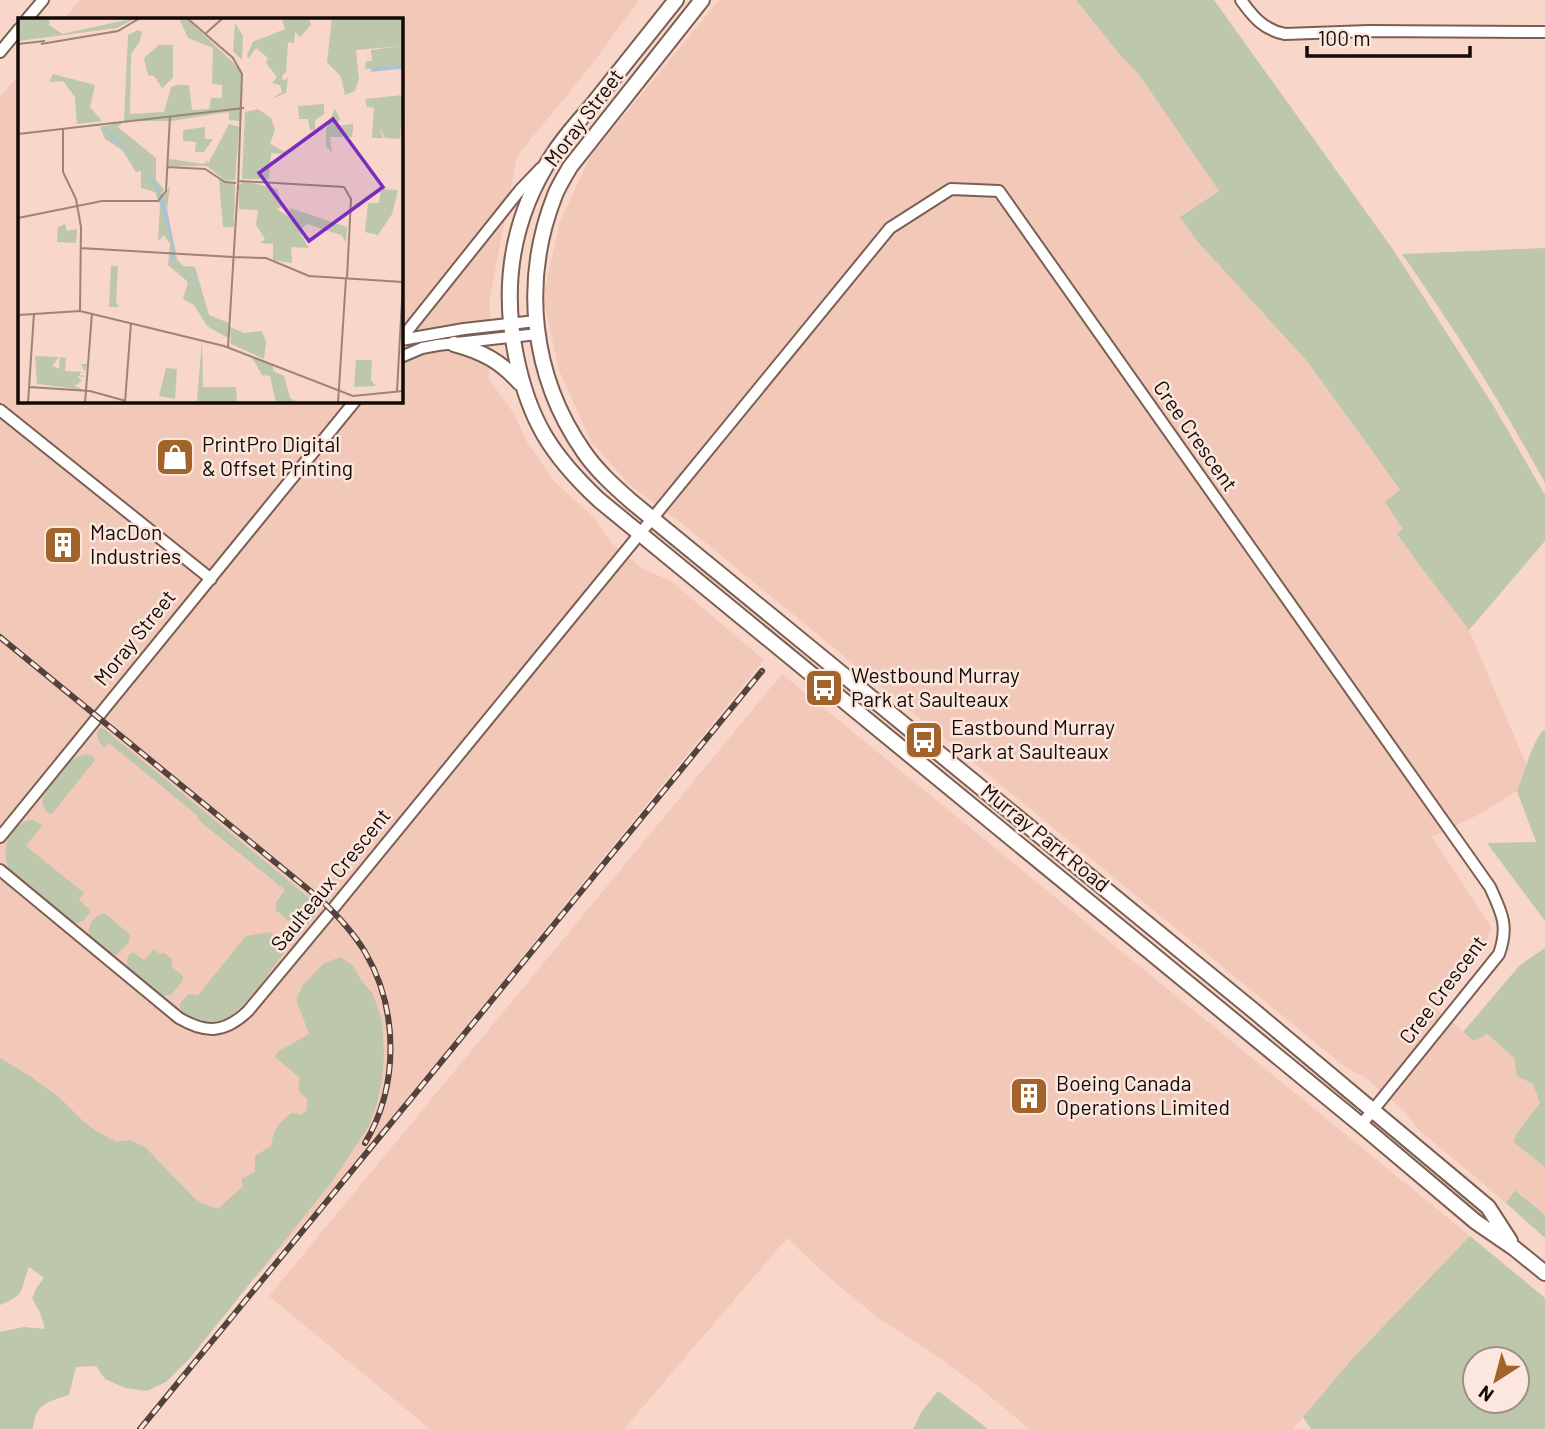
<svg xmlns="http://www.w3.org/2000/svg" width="1545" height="1429" viewBox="0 0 1545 1429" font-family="Barlow,sans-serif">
<rect width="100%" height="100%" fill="#f8d6c9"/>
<path fill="#f2c9b9" d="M80,0H639L590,67L517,156L490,297L489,379L514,414L528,444L555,482L592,516L613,544L643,569L671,581L764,660L349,1170L256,1278L0,1070V97L19,74V401H401V19H64Z
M719,0H1076L1120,55L1140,76L1158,102L1219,191L1180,217L1196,240L1307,361L1400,491L1403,530L1397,534L1420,566L1469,630L1527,766L1517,791L1480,814L1432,837L1491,927L1484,950L1436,1009L1474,1040L1486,1034L1514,1058L1517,1076L1533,1084L1540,1103L1517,1133L1513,1142L1545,1167V1215L1516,1190L1506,1203L1418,1129L1404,1111L1366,1078L1345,1067L685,526L631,486L591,442L559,370L543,297L560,222L589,158Z
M782,674L1470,1236L1353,1358L1293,1429H1029L979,1387L931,1352L877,1317L826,1275L787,1238L624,1429H430L269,1296Z"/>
<path fill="#bcc7ab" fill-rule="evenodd" d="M1076,0H1214L1394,251L1493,405L1545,495V541L1469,630L1420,566L1397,534L1403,529L1385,502L1400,490L1307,361L1196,240L1180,217L1219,191L1140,76L1120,55Z
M1545,248V483C1502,404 1454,328 1402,254Z
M100,728L104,729L314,902L320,909L307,925L303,928L296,927L276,910V902L285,890L197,819L198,816L109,743L104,748C99,742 94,735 100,728Z
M1545,729V921L1487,843L1536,842L1517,791C1524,775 1533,738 1545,729Z
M85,754L92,756L95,760L52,814H49C43,808 40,801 45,793L72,759Z
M33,820L42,825L41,827L26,846L84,893L79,900L90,910C88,918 81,925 72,922L9,869C0,850 9,821 33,820Z
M102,914H106L130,935L129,942L117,955L110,953L89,935C87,926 94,916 102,914Z
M270,932C278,938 287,943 284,953C272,969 245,1007 230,1016C225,1019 219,1021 214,1021C204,1023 174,1017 181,1002C182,1001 188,994 189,994L198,995L246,936Z
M1545,945V1167L1513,1142L1517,1133L1540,1103L1533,1084L1517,1076L1514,1058L1487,1034L1474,1041L1463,1032L1520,965L1545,948Z
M154,949L160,954L164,953L172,959V967L183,976V980L171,995L164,996L160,994L129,968C125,962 126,959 131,953H134L144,960Z
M341,957L353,966L361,980L373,994L382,1020L384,1056L382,1079L377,1103L369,1126L331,1183L190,1358L166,1382L147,1391L125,1388L105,1379L96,1366L76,1367L69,1395C47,1402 35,1404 33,1429H0V1332L24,1327L45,1329L40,1312L32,1298L37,1287L44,1278L29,1267C19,1290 28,1294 0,1305V1058L31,1077L60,1098L83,1121L96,1131L116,1142L131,1140L146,1148L194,1198L202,1203L218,1209L243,1186L241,1179L255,1172V1156L271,1146C273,1131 279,1121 292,1113L301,1115L307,1110V1099L298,1090L300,1078L275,1057L279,1051L309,1034L296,999L303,985L324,963Z
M1515,1190L1545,1215V1238L1506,1203Z
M1470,1236L1545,1298V1429H1311L1303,1417L1353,1358ZM1475,1359H1517V1401H1475Z
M938,1391L983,1425L987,1429H913L922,1411Z"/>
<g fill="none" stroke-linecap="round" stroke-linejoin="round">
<defs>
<path id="minor" d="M1241,0C1253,17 1264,30 1285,34L1369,31L1545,32
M27,19L43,0
M0,52L19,29
M401,339L520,190L541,168
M401,340L464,329L536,321
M401,357L422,348L438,345L538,334
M0,410L211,579
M0,837L355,401
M0,870L179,1018C206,1034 225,1033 248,1011L332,910L890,228L951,189L999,191L1490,887C1502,913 1509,926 1499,954L1361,1125"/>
<path id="tertiary" d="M676,0C650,33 623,66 597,99C583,117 566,134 554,153C512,216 501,283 516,356C529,420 551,455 599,500L1361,1125L1476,1222L1514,1248L1545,1273
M702,0L570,167C565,176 559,185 555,195C521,281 531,376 584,452C597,471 615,487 632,502L1254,1011L1488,1207L1510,1241
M454,344C483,352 500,361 520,383"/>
</defs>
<use href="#minor" stroke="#7b5f53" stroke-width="14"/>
<use href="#tertiary" stroke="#7b5f53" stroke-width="18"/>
<use href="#minor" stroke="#fff" stroke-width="10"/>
<use href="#tertiary" stroke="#fff" stroke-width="14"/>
<defs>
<path id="rail" d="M0,637L320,899C337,915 353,932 365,952C399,1010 399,1086 365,1143
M140,1429L762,671"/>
</defs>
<use href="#rail" stroke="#54433d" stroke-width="6"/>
<use href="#rail" stroke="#fbe7de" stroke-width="3.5" stroke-dasharray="10" stroke-linecap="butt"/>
</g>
<defs>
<symbol id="shop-square" viewBox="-11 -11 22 22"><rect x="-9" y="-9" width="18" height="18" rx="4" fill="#a2642a" stroke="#fbe7de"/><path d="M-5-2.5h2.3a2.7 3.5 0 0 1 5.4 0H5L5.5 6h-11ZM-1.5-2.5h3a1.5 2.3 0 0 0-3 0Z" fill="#fff"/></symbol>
<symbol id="building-square" viewBox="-11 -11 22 22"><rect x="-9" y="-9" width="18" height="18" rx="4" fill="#a2642a" stroke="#fbe7de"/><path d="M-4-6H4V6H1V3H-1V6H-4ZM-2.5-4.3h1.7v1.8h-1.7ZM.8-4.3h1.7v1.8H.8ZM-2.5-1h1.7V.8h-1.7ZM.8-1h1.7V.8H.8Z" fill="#fff"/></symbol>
<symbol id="bus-square" viewBox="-11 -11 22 22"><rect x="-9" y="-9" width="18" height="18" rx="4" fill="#a2642a" stroke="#fbe7de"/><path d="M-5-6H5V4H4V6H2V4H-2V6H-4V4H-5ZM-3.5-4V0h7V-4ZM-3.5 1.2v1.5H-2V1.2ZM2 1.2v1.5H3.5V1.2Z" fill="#fff"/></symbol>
</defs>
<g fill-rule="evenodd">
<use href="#shop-square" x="153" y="435" width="44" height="44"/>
<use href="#building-square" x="41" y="523" width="44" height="44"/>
<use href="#bus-square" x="802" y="666" width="44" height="44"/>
<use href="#bus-square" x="902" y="718" width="44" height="44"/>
<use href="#building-square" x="1007" y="1074" width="44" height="44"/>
</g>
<g text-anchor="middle" stroke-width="5" stroke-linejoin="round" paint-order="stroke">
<g font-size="21" fill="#130905" stroke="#fbe7de">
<text transform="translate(584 118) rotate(-53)" y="7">Moray Street</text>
<text transform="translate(1195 436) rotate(55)" y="7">Cree Crescent</text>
<text transform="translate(135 638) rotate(-51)" y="7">Moray Street</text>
<text transform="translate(1045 838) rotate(39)" y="7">Murray Park Road</text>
<text transform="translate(331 880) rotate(-51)" y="7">Saulteaux Crescent</text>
<text transform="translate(1443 990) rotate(-53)" y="7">Cree Crescent</text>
</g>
<g font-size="21" fill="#130905" stroke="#fbe7de" text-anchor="start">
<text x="202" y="452">PrintPro Digital<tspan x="202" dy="24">&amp; Offset Printing</tspan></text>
<text x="90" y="540">MacDon<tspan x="90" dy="24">Industries</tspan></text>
<text x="851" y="683">Westbound Murray<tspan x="851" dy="24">Park at Saulteaux</tspan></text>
<text x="951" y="735">Eastbound Murray<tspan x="951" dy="24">Park at Saulteaux</tspan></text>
<text x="1056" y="1091">Boeing Canada<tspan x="1056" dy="24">Operations Limited</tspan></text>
</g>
</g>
<g transform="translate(18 18)">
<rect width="385" height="385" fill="#f8d6c9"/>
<path d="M0,0H32L31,7L44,16L118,0L99,10L0,23ZM161,0H168L224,53L223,103L211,102V94L153,103H106L110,17L120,12L124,14L121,25L113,36L112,96L146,94L153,69L159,67H171L174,92L191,91L193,80H204V67L194,66L195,30L170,20ZM264,0H291L293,7L282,19L277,14L276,25L270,24L268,54L264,58L265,63L270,60L268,75L253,81L264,74L262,67L254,65L259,59L248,45L250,40L238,30L230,41L229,37L235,24L267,11ZM314,0H385V48L347,51L348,43H354L353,32L383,28L338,32L341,61L337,73L327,77L323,59L309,44ZM217,5L225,18L224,42L215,33ZM141,27H155V60L144,70L136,58L130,57L126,40ZM35,56L77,67L72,89L84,103L59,106L57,79L45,63L31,64ZM385,77L382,121L367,120L362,110L365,120H354L356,90L349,89L347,81ZM306,86V96L297,102V112H292L290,101H281L280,88ZM240,91L253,100L257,112L252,126L271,136L253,135L251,161H224L227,94ZM317,91L322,101L317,108L335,106V111L334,119H312L314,135L308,128V111ZM105,104L100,109L138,140V162L146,171L141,183L152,168L149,191L159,241L165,248L177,249L191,297L211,305L210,320L189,308L176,287L165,281L170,264L150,247L152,226L146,217L140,223L142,187L137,174L123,170V153L118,154L104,132L87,121L82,109ZM211,106L221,109L217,162L208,163L189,148H150L151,141L186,146L189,142L190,146ZM187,109V121H195L186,134H177L178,124L165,123V112ZM201,162L217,166L216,209H205ZM227,163L259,171L265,188L259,191L271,199L272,190L329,209L328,224L323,217L289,206L281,213L291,230L273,229L274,245L255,242V226L242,225L247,221L238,207L240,192L221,191V167ZM363,171L380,172L374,196L360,217L347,214L350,185H361ZM47,206L49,213L59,211L58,225L39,224L40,209ZM93,248H100L98,284L101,289H91ZM212,309L226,315L244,313L248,324L246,341L213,326ZM184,322L185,369H218L219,385L179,383ZM17,338L41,339L34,348L41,351L42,339L48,340L47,353L67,354L63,346H69L67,354L62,355V357L67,358V359L59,358L64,363L56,368L67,372L19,366ZM233,338L255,346V353L266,358L272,380L281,385H258L252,358L244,357ZM338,342H354L353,362L358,368L336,369ZM148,350L159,351L157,381L141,378Z" fill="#bcc7ab"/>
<path d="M85,107L112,134L119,147L137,163L148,190L157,231L155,244L178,265L180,269L153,242L155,229L138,168L117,146L111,134L94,121Z" fill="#aac2d9"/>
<path fill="none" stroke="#aac2d9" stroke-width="3.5" d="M353,52L385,49"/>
<path fill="none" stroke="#9c847b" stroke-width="2" d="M169,0L215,40L224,56L220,171M187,16L205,0M0,26L27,23M23,26L100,13L122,0M45,111V154L58,181L63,209L62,292M0,116L226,90M149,149L187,151L207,164L218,165M221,163L326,169L333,181L329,260M0,200L84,183H140L148,173L152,98M62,230L215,239M215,239L248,240L291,258L385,264M0,297L62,293L206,328L335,378L385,373M210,330L220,167M11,369L72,373L108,383M379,373L385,264M107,384L113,305M10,385L16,295M67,385L74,295M320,385L328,260"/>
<path fill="#7b2cbf" fill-opacity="0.15" stroke="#7b2cbf" stroke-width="3.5" d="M315,101L365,169L291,223L241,155Z"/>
<rect width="385" height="385" fill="none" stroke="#130905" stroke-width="3.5"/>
</g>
<g transform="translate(1496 1380) rotate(216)"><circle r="33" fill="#fbe7de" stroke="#9e8e87" stroke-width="2"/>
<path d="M0-5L12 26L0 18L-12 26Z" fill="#a2642a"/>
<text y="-10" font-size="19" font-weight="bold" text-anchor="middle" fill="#130905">N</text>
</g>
<path d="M1307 46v10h163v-10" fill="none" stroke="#130905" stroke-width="3.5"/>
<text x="1318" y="46" font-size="21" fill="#130905" stroke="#fbe7de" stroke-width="5" paint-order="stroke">100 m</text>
</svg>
